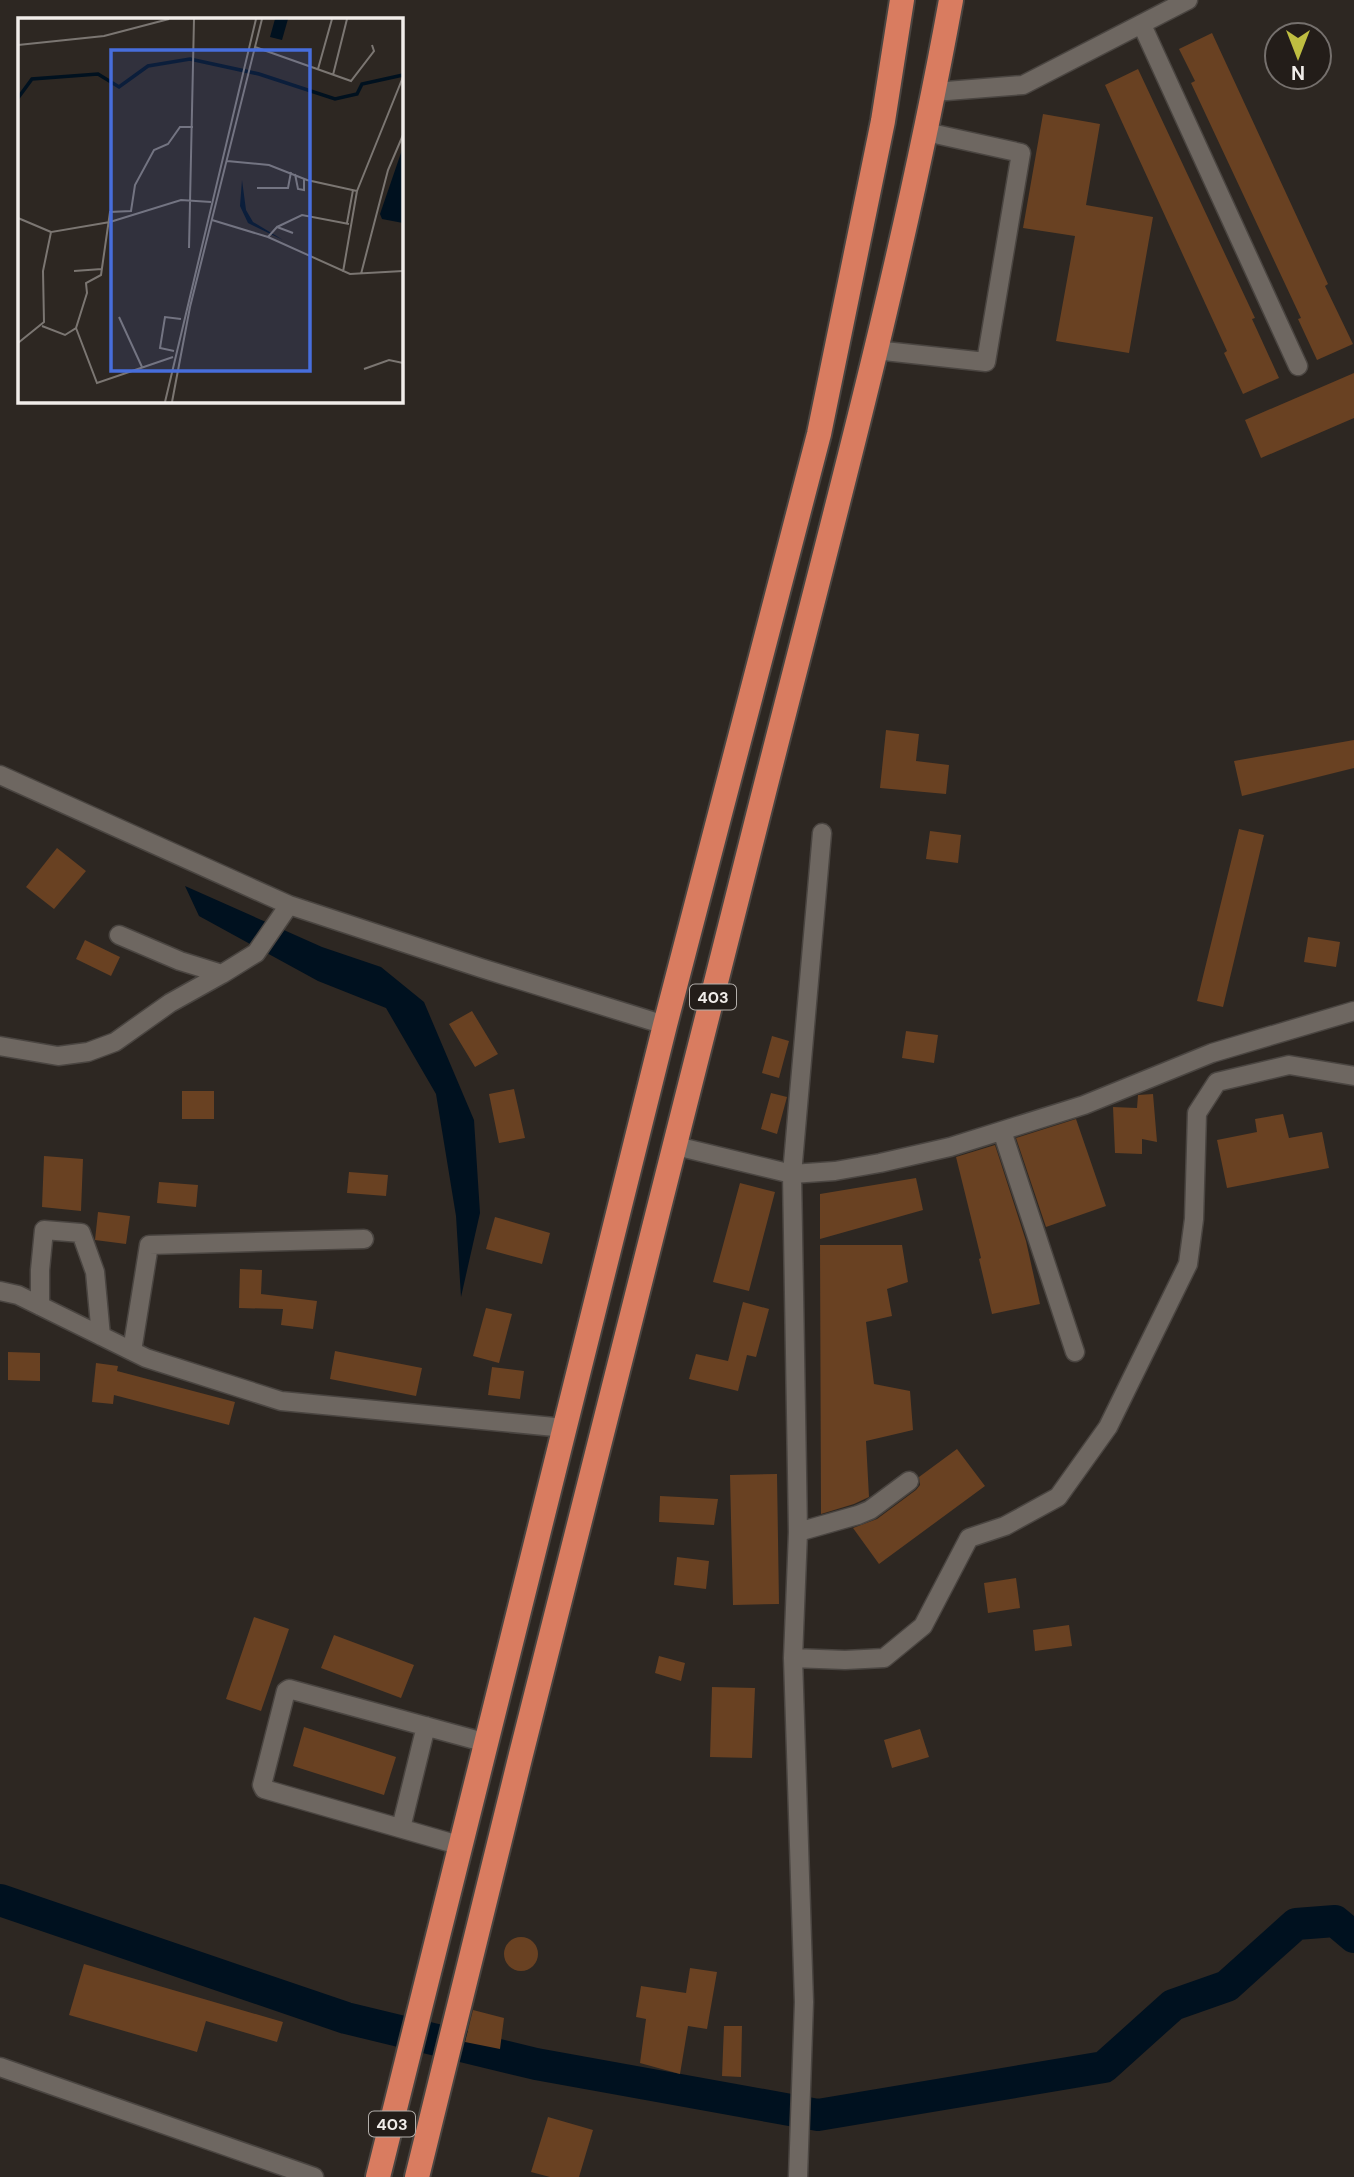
<svg xmlns="http://www.w3.org/2000/svg" width="1354" height="2177" viewBox="0 0 1354 2177" font-family="'DM Sans',sans-serif">
<rect width="100%" height="100%" fill="#2d2722"/>
<path fill="#00111f" d="M185,886L322,947L381,967L424,1002L474,1120L480,1213L461,1297L456,1216L436,1094L386,1008L318,981L199,916Z"/>
<g fill="none" stroke-linecap="round" stroke-linejoin="round">
<path stroke="#00111f" stroke-width="32" d="M0,1900L346,2018L536,2064L818,2115L1104,2067L1173,2005L1227,1986L1296,1924L1335,1921L1354,1937"/>
</g>
<path fill="#694122" d="M1212,33L1328,284L1325,286L1353,344L1317,360L1298,319L1301,318L1191,83L1195,81L1179,49Z
M1138,69L1255,318L1252,319L1279,378L1243,394L1224,353L1227,351L1105,85Z
M1043,114L1100,124L1086,205L1153,217L1129,353L1056,341L1075,236L1023,228Z
M1354,373V418L1261,458L1245,420Z
M886,730L919,734L916,761L949,765L946,794L880,788Z
M1354,740V768L1242,796L1234,761Z
M1239,829L1264,835L1223,1007L1197,1001Z
M930,831L961,835L958,863L926,859Z
M57,848L86,871L54,909L26,887Z
M1308,937L1340,942L1336,967L1304,962Z
M85,940L120,957L111,976L76,959Z
M472,1011L498,1054L475,1067L449,1024Z
M906,1031L938,1035L934,1063L902,1058Z
M772,1036L789,1041L779,1078L762,1073Z
M514,1089L525,1138L499,1143L489,1094Z
M182,1091H214V1119H182Z
M771,1093L787,1097L777,1134L761,1129Z
M1153,1094L1157,1142L1142,1139V1154L1115,1153L1113,1107L1137,1108L1138,1095Z
M1283,1114L1289,1138L1322,1132L1329,1168L1227,1188L1217,1140L1257,1132L1255,1119Z
M1076,1119L1106,1206L1046,1227L1016,1138Z
M995,1145L1026,1241L1040,1304L992,1314L979,1259L981,1258L956,1157Z
M44,1156L83,1159L81,1211L42,1207Z
M349,1172L388,1175L386,1196L347,1193Z
M916,1178L923,1210L820,1239V1194Z
M159,1182L198,1185L196,1207L157,1203Z
M740,1183L775,1192L749,1291L713,1282Z
M98,1212L130,1216L126,1244L95,1240Z
M495,1217L550,1233L542,1264L486,1249Z
M820,1245H902L908,1282L887,1289L892,1316L866,1322L874,1384L910,1391L913,1430L866,1441L869,1497L854,1504L821,1514Z
M240,1269L262,1270L261,1294L317,1301L313,1329L281,1325L283,1309L239,1308Z
M743,1302L769,1309L756,1357L747,1355L738,1391L689,1379L696,1354L728,1361Z
M486,1308L512,1314L499,1363L473,1356Z
M335,1351L422,1368L416,1396L330,1379Z
M8,1352L40,1353V1381L8,1380Z
M96,1363L118,1366L117,1371L235,1402L229,1425L114,1395L113,1404L92,1402Z
M492,1367L524,1371L520,1399L488,1395Z
M957,1449L985,1486L879,1564L853,1528L877,1519L916,1490L920,1485L919,1477Z
M777,1474L779,1604L733,1605L730,1475Z
M660,1496L718,1499L714,1525L659,1522Z
M677,1557L709,1561L706,1589L674,1585Z
M1016,1578L1020,1608L988,1613L984,1583Z
M254,1617L289,1629L261,1711L226,1699Z
M1069,1625L1072,1646L1035,1651L1033,1630Z
M334,1635L414,1665L401,1698L321,1668Z
M659,1656L685,1663L681,1681L655,1673Z
M712,1687L755,1688L752,1758L710,1757Z
M304,1727L396,1757L384,1795L293,1766Z
M920,1729L929,1757L892,1768L884,1740Z
M504 1954a17 17 0 1 1 34 0a17 17 0 1 1-34 0Z
M84,1964L283,2022L277,2042L206,2021L197,2052L69,2015Z
M690,1968L717,1972L707,2029L688,2026L680,2074L640,2063L646,2019L636,2017L641,1986L686,1993Z
M473,2010L504,2018L500,2049L465,2042Z
M724,2026H742L741,2077L722,2076Z
M548,2117L593,2130L579,2177H550L531,2172Z"/>
<g fill="none" stroke-linecap="round" stroke-linejoin="round">
<defs>
<path id="minor" d="M1142,25L1298,366
M934,92L1023,85L1188,0
M875,350L986,362L1021,153L926,132
M0,775L289,905L481,968L665,1025
M119,935L180,961L222,974L256,953L289,905
M0,1046L58,1056L88,1052L115,1042L170,1003L222,974
M1002,1131L1075,1352
M676,1146L792,1174L835,1171L880,1163L950,1147L1084,1105L1212,1053L1354,1011
M0,1291L18,1295L146,1358L281,1401L565,1428
M40,1306V1270L44,1230L81,1233L95,1272L101,1336
M132,1351L149,1245L364,1239
M798,1532L858,1515L870,1510L909,1481
M793,1658L845,1660L884,1658L923,1626L969,1538L1005,1526L1058,1497L1108,1427L1188,1264L1194,1219L1197,1113L1217,1082L1289,1065L1354,1076
M401,1828L426,1726
M462,1846L264,1789L262,1785L286,1691L289,1689L487,1743
M0,2067L314,2177
M798,2177L804,2002L793,1658L798,1532L792,1174L822,833"/>
<path id="highway" d="M378,2177L665,1025L819,434L883,121L902,0
M417,2177C528,1717 647,1259 762,800C829,535 902,270 951,0"/>
</defs>
<use href="#minor" stroke="#4a4541" stroke-width="21"/>
<use href="#highway" stroke="#4a4541" stroke-width="28"/>
<use href="#minor" stroke="#6e6761" stroke-width="18"/>
<use href="#highway" stroke="#d97c60" stroke-width="24"/>
</g>
<g text-anchor="middle" stroke-width="7" stroke-linejoin="round" paint-order="stroke">
<g fill="#231d19" stroke="#b3afab" stroke-width="2">
<rect x="690" y="984.5" width="46" height="25" rx="5"/>
<rect x="369" y="2111.5" width="46" height="25" rx="5"/>
</g>
<g font-size="16" font-weight="bold" fill="#f1edea">
<text x="713" y="1003">403</text>
<text x="392" y="2130">403</text>
</g>
</g>
<g transform="translate(18 18)">
<rect width="385" height="385" fill="#2d2722"/>
<path d="M257,1H270L264,22L252,19ZM385,129V205L364,201L362,196ZM224,162L228,192L235,204L265,222L230,205L222,188Z" fill="#00111f"/>
<path fill="none" stroke="#00111f" stroke-width="3.5" d="M0,80L14,61L80,56L101,69L130,48L172,41L241,56L317,81L339,76L344,66L385,57"/>
<path fill="none" stroke="#7b7672" stroke-width="2" d="M0,27L86,18L151,1M237,29L333,63L356,33L354,27M300,51L314,1M315,57L329,1M209,143L251,147L289,162L339,173L325,254M277,156L280,171L286,172V161M239,170H270L273,154M339,173L385,59M0,200L33,214M194,202L250,219L332,256L385,253M329,205L335,172M259,209L284,197L331,206M250,219L259,209L275,215M171,230L176,1M56,253L84,251M343,256L370,152L385,117M101,299L124,349M24,308L47,317L58,310L69,275L68,265L83,257L92,194L113,193L117,167L136,132L150,126L162,109H175M58,310L79,365L155,339M0,325L26,304L25,253L33,214L92,204L163,182L193,184M156,333L142,330L147,299L163,301M346,351L371,342L385,345M147,384L238,1M154,384L172,289L244,1"/>
<path fill="#476edc" fill-opacity="0.15" stroke="#476edc" stroke-width="3.5" d="M93,32H292V353H93Z"/>
<rect width="385" height="385" fill="none" stroke="#f1edea" stroke-width="3.5"/>
</g>
<g transform="translate(1298 56) rotate(180)"><circle r="33" fill="#231d19" stroke="#75706d" stroke-width="2"/>
<path d="M0-5L12 26L0 18L-12 26Z" fill="#bfbe41"/>
<text y="-10" font-size="19" font-weight="bold" text-anchor="middle" fill="#f1edea">N</text>
</g>
</svg>
